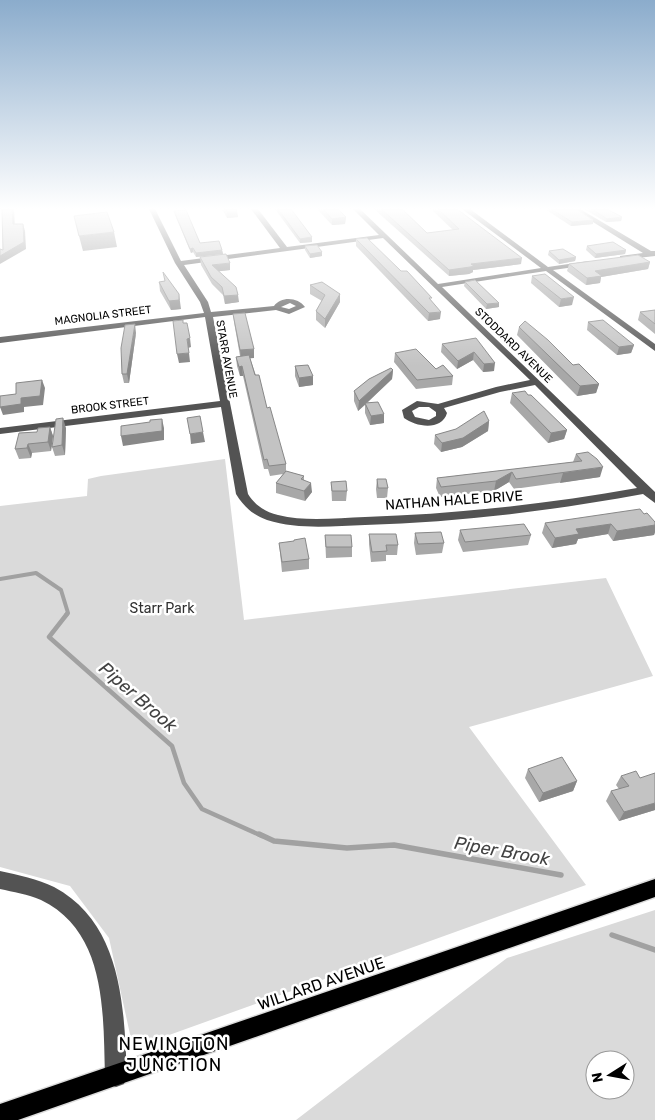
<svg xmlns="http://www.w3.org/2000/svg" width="655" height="1120" viewBox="0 0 655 1120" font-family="Rubik,sans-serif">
<rect width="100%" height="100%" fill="#fff"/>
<path fill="#dadada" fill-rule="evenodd" d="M225,459L244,620L606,578L653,676L469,727L586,885L133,1048L109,938L70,886L0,867V506L87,496L88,479L101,476Z
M655,910V1120H296L507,958ZM595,1060H625V1090H595Z"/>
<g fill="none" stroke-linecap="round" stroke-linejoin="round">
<path stroke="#a1a1a1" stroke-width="4" d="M0,579L36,573L61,590L68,613L66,615"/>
<path stroke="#a1a1a1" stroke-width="4.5" d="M67,614L49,637L172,746L184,783L202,809L262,836"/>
<path stroke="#a1a1a1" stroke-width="5.5" d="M259,834L274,841L347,848L394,845L561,875
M612,935L655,950"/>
<defs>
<path id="major" d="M655,879V897L18,1120H0V1104Z"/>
</defs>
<use href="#major" stroke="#dbdbdb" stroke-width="3"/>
<path fill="#535353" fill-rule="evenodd" d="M149,209H155L181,261L280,248L251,209H258L287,247L379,235L353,209H360L438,284L541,268L462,209H470L548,267L589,261V265L553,270L655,344V351L546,271L442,287L655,492V503L643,494C551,511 459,522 365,525C333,526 299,530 267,520C253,515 244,507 236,494L221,407L0,434V428L220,401L205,317L0,343V337L204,313L200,302L175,263ZM383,238L530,380L496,387L438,404L417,401L402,410L404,418C416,427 442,431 447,413L444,408L500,392L535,385L637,488C547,504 457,514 365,517C337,518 306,522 278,515C265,512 255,505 248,494L213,317L276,310L289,314L305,307C298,297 281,296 274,306L211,312L208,302L184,265ZM290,303L296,306L289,309L281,307ZM419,407H429L436,412V416L429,420L415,417L412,411Z
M572,209H580L651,251H655V256L620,260V256L643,253Z
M0,871C18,875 38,879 54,887C123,924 124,1008 127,1076L124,1084L116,1087L108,1084L105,1076C103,1013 107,932 41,900C28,894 13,892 0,889Z"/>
<use href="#major" fill="#000" fill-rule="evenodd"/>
</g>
<path fill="#a8a8a8" d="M222,209H236L238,217L227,218Z
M275,209H291L312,242L300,243Z
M317,209H338L346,217L345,224L332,225Z
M374,209H402L427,233L453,230L433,211V209H457L521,264L473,270V272L469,274L449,276Z
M545,209H576L593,220V224L571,226Z
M584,209H607L622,217L621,221L606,222Z
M174,211L200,243L222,250L223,254L196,257L193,252L191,253L175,215Z
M356,239L431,301L440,319L428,321L356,246Z
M305,246L322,252V256L310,258L305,250Z
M587,246L626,250L625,254L595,258L586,250Z
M549,251L576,257L575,261L559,264L548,255Z
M200,257L230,270L219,271L239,302L225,304L223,295L212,284L201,265Z
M650,262L648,269L601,277L600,283L586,285L567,271L569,264Z
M532,276L572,305L559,307L531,283Z
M159,282L181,309L171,310L160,291Z
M465,282L499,307L486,309L464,286Z
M310,285L340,302L325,328L316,320V311L322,301L310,294Z
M655,310V334L638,320L640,312Z
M233,314L254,349V358H250L286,464V471L304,476V480L312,492L305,501L276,493V483L283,474L270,476L268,469H264L243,376H240L237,366L236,357L240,356L234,322Z
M588,322L634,345L631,353L617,355L587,330Z
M519,327L573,365L599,384L596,393L577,396L517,335Z
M136,333L129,383H124L122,374Z
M476,338L494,371L483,372L473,360L457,369L441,352L442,344Z
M395,353L453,376L452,385L416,389L394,362Z
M295,366L313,385L299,387L295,376Z
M393,370L392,379L367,403L384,423L370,425L365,413V405L358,411L354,401V391Z
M512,393L528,395L567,430L564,439L548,443L510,403Z
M489,421L488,431L462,447L441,452L434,444L435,435Z
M50,427L53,436L51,451L32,453L31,458L19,459L15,449L37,432Z
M66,428L65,455L55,456L52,447Z
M576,454L600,477L514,489L509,482L494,491L440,497L436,488L437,478L573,462Z
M377,479L388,488L387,498H377L376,489Z
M331,482L347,491L346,501H332Z
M644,514L655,522V532L654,535L613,541L608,534L578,539L576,544L552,548L542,533L545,523Z
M460,530L531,535L528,545L463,552L458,540Z
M415,533L444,543L442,553L416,555L414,543Z
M369,534L398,545L397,555H386V561L371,562L369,544Z
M325,535L352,547V557L326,558Z
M279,543L309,559V569L282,572Z
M528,769L577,781L573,791L539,802L525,778Z
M621,776L640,778L655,810L619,821L606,801L611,791L619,789L616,785Z"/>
<path fill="#888" d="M12,209H14L15,230L13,224Z
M237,211L238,217L227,218V212Z
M346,217L345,224L332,225V219Z
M622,217L621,221L606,222L607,219Z
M593,220V224L571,226L572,222Z
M23,224L25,231L26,249L0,264V256Z
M114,232L117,247L83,251L79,236Z
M312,237V242L300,243V239Z
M193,248V252L191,253L190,249Z
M222,250L223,254L196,257V253Z
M626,250L625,254L595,258L596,254Z
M322,252V256L310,258V254Z
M576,257L575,261L559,264V260Z
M522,258L521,264L473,270V272L469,274L449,276V270L471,264Z
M650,262L648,269L601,277L600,283L586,285L587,278L595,271Z
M230,263V270L213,272L212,265Z
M179,294L181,309L171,310L169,301Z
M340,294V302L325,328V319Z
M238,295L239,302L225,304L224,296Z
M574,297L572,305L559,307L561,299Z
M499,303V307L486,309L487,304Z
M441,312L440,319L428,321L429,313Z
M135,324L136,333L129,383L127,374Z
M190,338L191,347L188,348L187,339Z
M634,345L631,353L617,355L619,347Z
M254,349V358L241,359L240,350Z
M474,352L473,360L457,369L458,361Z
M189,353L190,362L179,363L177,354Z
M495,363L494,371L483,372L484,364Z
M242,366L243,376H240L239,367Z
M393,370L392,379L358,411L359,401Z
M313,376V385L299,387V378Z
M42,380L45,388L43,405L24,407V412L3,415L0,407L21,398Z
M599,384L596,393L577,396L580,386Z
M384,414V423L370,425L371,416Z
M63,418L66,428L65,455L62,445Z
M162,419L164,428V440L123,446L121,436Z
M489,421L488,431L462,447L441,452L442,443Z
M50,427L53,436L51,451L48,442Z
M567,430L564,439L548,443L551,433Z
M203,432L205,442L191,444L190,434Z
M28,444L32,453L31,458L27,448Z
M603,467L600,477L560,483L563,473Z
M512,472L509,482L494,491L496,481Z
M311,483L312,492L305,501L304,491Z
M611,524L608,534L578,539L576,544L552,548L555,538L576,529Z
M655,525V532L654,535L613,541L617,531Z
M577,781L573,791L539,802L543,793Z
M655,803V810L619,821L624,812Z"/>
<path fill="#c3c3c3" stroke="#888" d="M2,209H12L13,224H23L24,242L0,256V249L3,250Z
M225,209H236L237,211L227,212Z
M278,209H291L312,237L300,239Z
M323,209H338L346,217L332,219Z
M381,209H402L427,233L459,229L438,209H457L522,258L471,264L474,266L470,267L449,270Z
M551,209H576L593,220L572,222Z
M592,209H607L622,217L607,219Z
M186,210L200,243L219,241L222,250L196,253L193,248L190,249L174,211Z
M107,212L114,232L79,236L74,216Z
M367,238L401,271H407L432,298H429L441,312L429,313L356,239Z
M613,242L626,250L596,254L587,246Z
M317,245L322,252L310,254L305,246Z
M563,249L576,257L559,260L549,251Z
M226,254L230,263L212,265L236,287L238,295L224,296L222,287L211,277L200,257Z
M638,255L650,262L595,271L602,276L587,278L569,264Z
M163,272L179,294V300L169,301L159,282L165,281Z
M545,274L574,297L561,299L532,276Z
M475,280L499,303L487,304L465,282Z
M322,282L340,294L325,319L316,311L325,295L310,285Z
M655,310V324L640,312Z
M245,313L254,349L240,350L233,314Z
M183,320V323H187L190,338L187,339L189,353L177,354L173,321Z
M603,320L634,345L619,347L588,322Z
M525,321L548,340L573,365L579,364L599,384L580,386L519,327Z
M135,324L127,374H122L121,348L125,325Z
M476,338L495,363L484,364L474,352L458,361L442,344Z
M416,349L436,369L443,365L453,376L417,380L395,353Z
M249,355L255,375H259L267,408L270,407L286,464L269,466L267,459L264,460L242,366L239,367L236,357Z
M308,365L313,376L299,378L295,366Z
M391,368L393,370L359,401L354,391L369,379Z
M42,380L40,396L21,398V404L0,407V396L16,394V383Z
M525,391L528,395H531L567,430L551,433L512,393Z
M378,402L384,414L371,416L365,403Z
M484,411L489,421L463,438L442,443L435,435L456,429Z
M200,416L203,432L190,434L187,418Z
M63,418L62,445L52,447L56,419Z
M162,419V431L121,436V426L150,422V420Z
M50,427L48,442L28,444L27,448L15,449L19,433L37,432L38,428Z
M588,452L597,459L603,467L516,479L512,472L496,481L441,487L437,478L582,461L576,454Z
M286,471L304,476L301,479L311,483L304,491L276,483Z
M377,479H386L388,488H378Z
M346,481L347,491H332L331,482Z
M640,509L644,514L647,513L655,522V525L617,531L611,524L576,529L579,534L555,538L545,523Z
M524,524L531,535L465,542L460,530Z
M441,532L444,543L418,544L415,533Z
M369,534H396L398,545H386L387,551L372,552Z
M325,535H351L352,547H326Z
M305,538L309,559L282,562L279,543L294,541V540Z
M562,757L577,781L543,793L528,769Z
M636,771L640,778L655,773V803L624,812L611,791L629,786L621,776Z"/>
<linearGradient id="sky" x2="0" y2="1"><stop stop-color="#8baccc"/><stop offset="0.57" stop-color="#fff"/><stop offset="1" stop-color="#fff" stop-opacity="0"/></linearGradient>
<rect width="655" height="366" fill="url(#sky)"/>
<g text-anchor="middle" stroke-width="5" stroke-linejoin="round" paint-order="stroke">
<g font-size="11" fill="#000" stroke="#fff">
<text transform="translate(103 315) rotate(-7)" y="4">MAGNOLIA STREET</text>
<text transform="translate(514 345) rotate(44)" y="4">STODDARD AVENUE</text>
<text transform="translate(227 359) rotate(80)" y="4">STARR AVENUE</text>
<text transform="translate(110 405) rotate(-7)" y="4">BROOK STREET</text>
</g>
<g font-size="14" fill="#000" stroke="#fff">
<text transform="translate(454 500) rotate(-4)" y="5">NATHAN HALE DRIVE</text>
</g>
<g font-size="14" fill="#313131" stroke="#fff">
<text x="162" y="613">Starr Park</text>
</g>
<g font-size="16" fill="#000" stroke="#fff">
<text transform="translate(321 983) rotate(-19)" y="6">WILLARD AVENUE</text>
</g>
<g font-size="18" font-style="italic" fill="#424242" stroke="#fff">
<text transform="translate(138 697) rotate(41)" y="6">Piper Brook</text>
<text transform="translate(502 851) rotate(10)" y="6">Piper Brook</text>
</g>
<g font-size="18" letter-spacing="1" fill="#000" stroke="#fff">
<text x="174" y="1050">NEWINGTON<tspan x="174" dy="21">JUNCTION</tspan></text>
</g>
</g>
<g transform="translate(610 1075) rotate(259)"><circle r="24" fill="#ffffff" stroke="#999999"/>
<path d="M0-4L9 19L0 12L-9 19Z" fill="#000000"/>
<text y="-8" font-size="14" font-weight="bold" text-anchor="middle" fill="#000000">N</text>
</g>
</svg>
